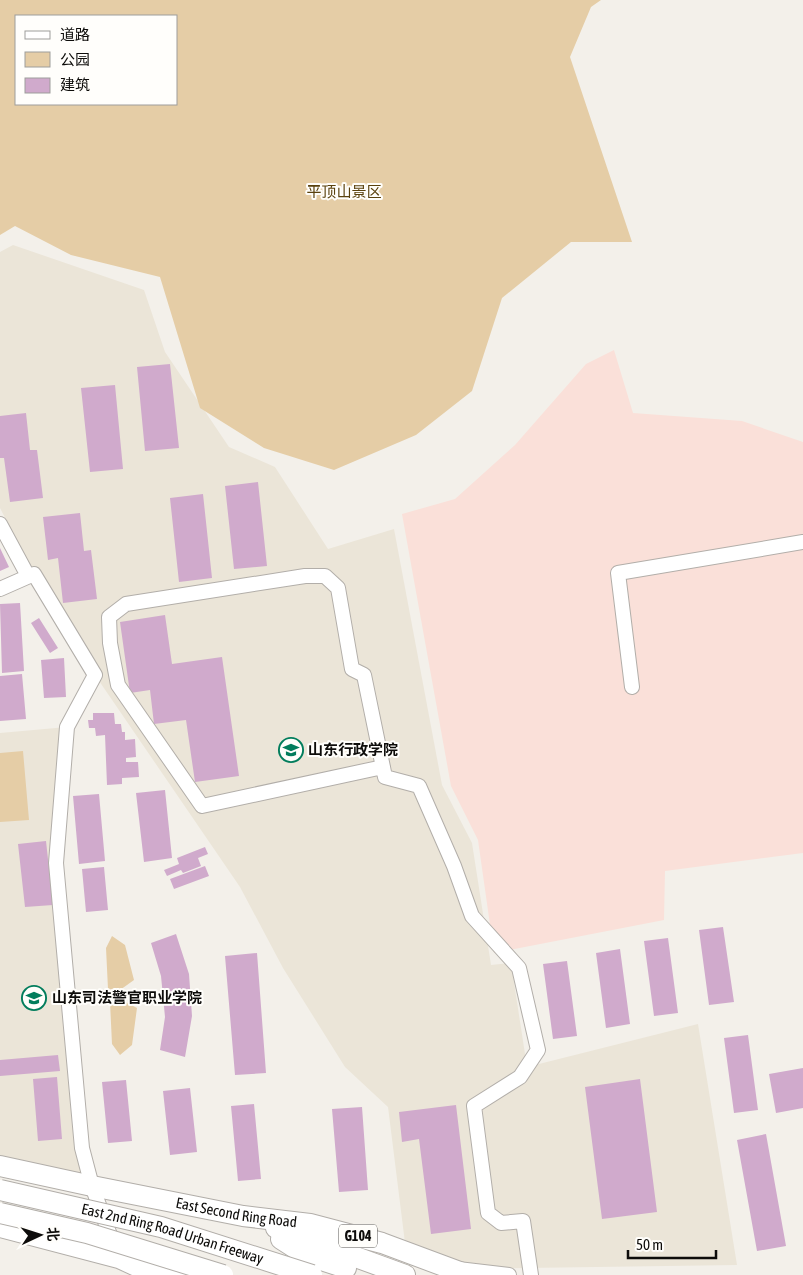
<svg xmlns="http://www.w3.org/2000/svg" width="803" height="1275" viewBox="0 0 803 1275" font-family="'Asap Condensed','Noto Sans SC',sans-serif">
<rect width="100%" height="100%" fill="#f3f0ea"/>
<path fill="#fae0d9" d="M614,350L633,413L742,421L803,442V853L665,871L664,920L494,953L478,840L451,786L402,514L455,499L515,445L586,364Z"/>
<path fill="#ebe5d8" d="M13,245L144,290L165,352L229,447L275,467L328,549L394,529L442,785L472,843L491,965L511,963L527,1067L698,1024L737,1265L455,1269L406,1251L388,1107L345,1067L283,968L240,887L95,675L34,574L0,508V252Z
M67,727L56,864L92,1186L0,1167V733Z"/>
<path fill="#e5cda6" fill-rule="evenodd" d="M0,0H601L591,7L570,57L632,242H571L502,298L472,391L416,435L334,470L264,448L200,408L160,277L71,255L15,226L0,235ZM16,16H176V104H16Z
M23,751L29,820L0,822V753Z
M112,936L125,945L134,980L120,990L108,989L106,948Z
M122,1000L137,1008L132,1045L120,1055L112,1044L110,1002Z"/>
<path fill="#d0aacc" d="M170,364L179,448L145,451L137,367Z
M115,385L123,469L90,472L81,388Z
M26,413L30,450H37L43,498L10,502L4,458H0V416Z
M258,482L267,566L234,569L225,486Z
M203,494L212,578L179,582L170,498Z
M80,513L84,551L91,550L97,599L63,603L58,558L48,560L43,517Z
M0,548L9,567L0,571Z
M20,603L24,671L2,673L0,604Z
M165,615L172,664L222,657L239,776L195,782L186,720L154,724L150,690L130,693L120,622Z
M39,618L58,648L50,653L31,623Z
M64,658L66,697L44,698L41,660Z
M22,674L26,719L0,721V676Z
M93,713H114L115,724H121L122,732H125V740L135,739L136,757L126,758V762H138L139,777L122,778V784L107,785L105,735L96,736L95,728H89L88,720H93Z
M165,790L172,858L144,862L136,793Z
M99,794L105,861L79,864L73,796Z
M46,841L53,905L25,907L18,844Z
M205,847L208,854L198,858L201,866L183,873L181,870L167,876L164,870L179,864L177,858Z
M205,866L209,876L174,889L170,879Z
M104,867L108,910L86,912L82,869Z
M723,927L734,1002L709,1005L699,930Z
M176,934L189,974L192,1016L185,1057L160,1050L165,1017L161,976L151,943Z
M668,938L678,1013L654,1016L644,941Z
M620,949L630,1024L606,1028L596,953Z
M257,953L266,1073L235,1075L225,956Z
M567,961L577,1036L553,1039L543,964Z
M748,1035L758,1110L734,1113L724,1038Z
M58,1055L60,1071L0,1076V1060Z
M803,1068V1108L776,1113L769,1074Z
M57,1077L62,1139L38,1141L33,1079Z
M640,1079L657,1212L602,1219L585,1087Z
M126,1080L132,1141L108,1143L102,1082Z
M190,1088L197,1152L170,1155L163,1091Z
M254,1104L261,1179L238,1181L231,1106Z
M456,1105L471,1229L431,1234L419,1139L402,1142L399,1112Z
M362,1107L368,1190L339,1192L332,1109Z
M766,1134L786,1246L757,1251L737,1140Z"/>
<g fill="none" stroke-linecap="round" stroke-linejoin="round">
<defs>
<path id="minor" d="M0,524L28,576
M0,589L34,574L95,675L67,727L56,863L82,1148L92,1186L114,1246
M632,687L618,573L803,542
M383,767L202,806L118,685L110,643L109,617L126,604L305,576H325L338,588L352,669L364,675L385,777L419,786L454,866L472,916L519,968L538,1050L520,1077L474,1106L488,1213L501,1223L523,1221L531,1275
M458,1269L509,1275"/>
<g id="highway">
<path id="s1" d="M0,1166L92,1186L243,1216L310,1224L382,1243L468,1275"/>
<path d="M0,1227L119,1258L156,1275"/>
<path d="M276,1228L405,1275"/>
<path d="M281,1239L306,1255L346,1268"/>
<path d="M142,1268L202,1275"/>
</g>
</defs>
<use href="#minor" stroke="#b2aea9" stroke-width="16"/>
<use href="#highway" stroke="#b2aea9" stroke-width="22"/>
<use href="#minor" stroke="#fff" stroke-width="14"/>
<use href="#highway" stroke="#fff" stroke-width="20"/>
<defs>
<g id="highway-bridge">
<path id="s2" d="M0,1190L161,1227L312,1275"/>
<path d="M0,1213L87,1233L223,1275"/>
</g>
</defs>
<use href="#highway-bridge" stroke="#b2aea9" stroke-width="22" stroke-linecap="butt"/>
<use href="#highway-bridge" stroke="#fff" stroke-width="20"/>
</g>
<defs>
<symbol id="university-ring" viewBox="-11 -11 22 22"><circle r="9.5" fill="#fffefb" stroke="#027d5c" stroke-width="1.5"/><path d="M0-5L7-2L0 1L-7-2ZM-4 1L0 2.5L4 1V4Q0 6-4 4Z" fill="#027d5c"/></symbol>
</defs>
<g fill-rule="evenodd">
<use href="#university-ring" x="277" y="736" width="28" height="28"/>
<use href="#university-ring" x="20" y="984" width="28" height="28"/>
</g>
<g text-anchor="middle" stroke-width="4" stroke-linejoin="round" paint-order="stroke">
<rect fill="#fffefb" stroke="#565552" stroke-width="1" x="339" y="1224.5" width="38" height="23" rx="4"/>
<g font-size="14" font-weight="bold" fill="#0d0c0a">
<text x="358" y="1241">G104</text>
</g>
<g font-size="15" fill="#5a410d" stroke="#fffefb">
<text x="344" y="197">平顶山景区</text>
</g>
<g font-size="15" font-weight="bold" fill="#0d0c0a" stroke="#fffefb" text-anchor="start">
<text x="308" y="755">山东行政学院</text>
<text x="52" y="1003">山东司法警官职业学院</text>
</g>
<g font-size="15" fill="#0d0c0a" stroke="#fffefb">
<text dy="5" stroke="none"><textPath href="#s1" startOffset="241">East Second Ring Road</textPath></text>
<text dy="5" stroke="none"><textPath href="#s2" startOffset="178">East 2nd Ring Road Urban Freeway</textPath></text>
</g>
</g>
<rect x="15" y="15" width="162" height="90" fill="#fffefb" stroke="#9e9d9b"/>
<rect x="25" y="31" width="25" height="8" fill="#ffffff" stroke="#9e9d9b"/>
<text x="60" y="40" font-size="15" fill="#0d0c0a">道路</text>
<rect x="25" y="52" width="25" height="15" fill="#e5cda6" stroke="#9e9d9b"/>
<text x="60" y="65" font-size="15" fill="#0d0c0a">公园</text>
<rect x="25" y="78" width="25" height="15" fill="#d0aacc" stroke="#9e9d9b"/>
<text x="60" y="90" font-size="15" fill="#0d0c0a">建筑</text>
<g transform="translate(40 1235) rotate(86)" stroke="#fffefb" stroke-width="4" paint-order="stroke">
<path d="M0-4L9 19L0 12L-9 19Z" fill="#0d0c0a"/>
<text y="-8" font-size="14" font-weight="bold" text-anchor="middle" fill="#0d0c0a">北</text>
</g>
<path d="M628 1250v8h88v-8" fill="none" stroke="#0d0c0a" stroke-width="2.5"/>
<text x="636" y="1250" font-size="15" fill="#0d0c0a" stroke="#fffefb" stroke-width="4" paint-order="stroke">50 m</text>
</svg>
